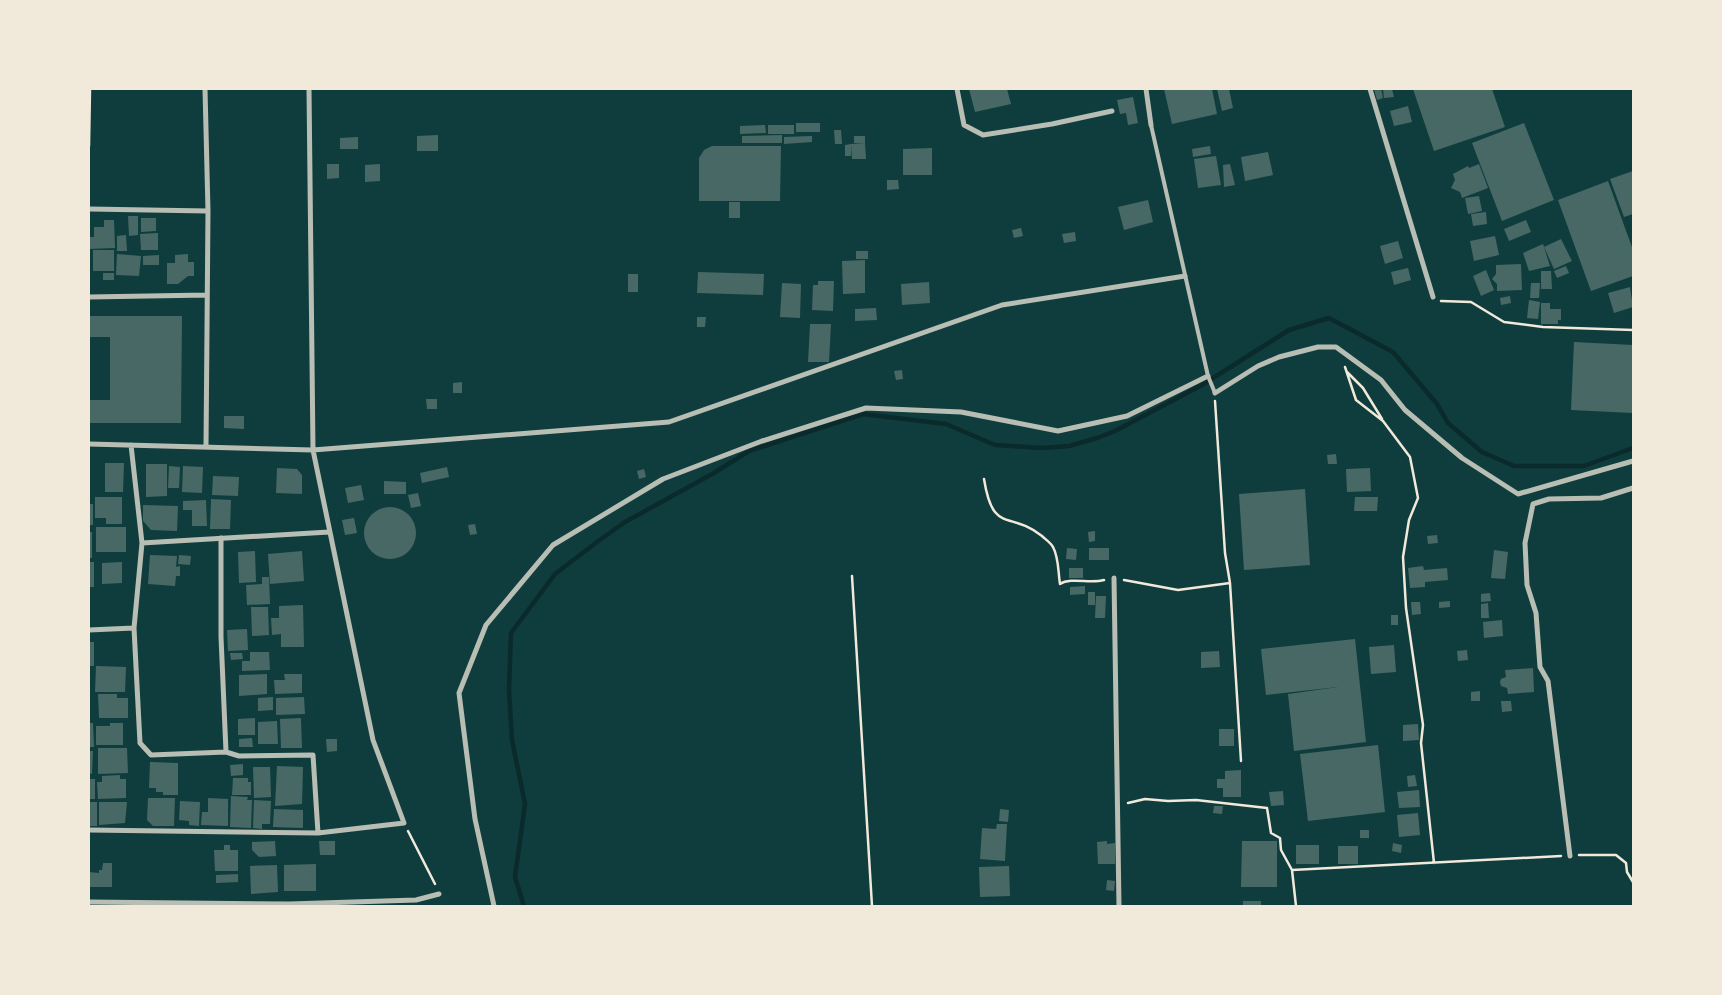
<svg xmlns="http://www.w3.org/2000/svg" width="1722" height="995" viewBox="0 0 1722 995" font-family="'Asap Condensed',sans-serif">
<rect width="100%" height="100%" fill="#0f3d3e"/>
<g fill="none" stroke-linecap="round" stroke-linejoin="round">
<path stroke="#0a2a2b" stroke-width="4.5" d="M524,906L515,877L525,804L512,740L509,690L511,633L555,574L597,542L625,522L714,473L749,451L863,414L946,424L995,445L1041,448L1069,446L1097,438L1115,431L1202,385L1289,330L1329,318L1393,352L1437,404L1448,423L1482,452L1514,466H1584L1633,448"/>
</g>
<path fill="#486865" d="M969,89H1007L1011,104L975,112Z
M1164,89H1212L1217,114L1172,124Z
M1217,89H1229L1233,108L1222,111Z
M1374,89H1381L1383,98L1377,100Z
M1383,89H1392L1394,97L1384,98Z
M1413,89H1492L1505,127L1434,151Z
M1133,97L1138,123L1128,125L1126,113L1120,114L1117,100Z
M1408,106L1412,122L1394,126L1390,111Z
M796,123H820V132H796Z
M1524,123L1554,200L1502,221L1472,143Z
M765,125L766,133L740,134V126Z
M768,125H794V134H768Z
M834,130H841L842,144H835Z
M438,135V151H417V136Z
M782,135V143H742V136Z
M812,136V142L784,144V137Z
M854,136H865V143H854Z
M358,137V149H340V138Z
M865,143L866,159H852L851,144Z
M851,144V156H845V145Z
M712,146H781L780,201H699V158L704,150Z
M1210,146L1211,154L1193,157L1192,149Z
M932,148V175H903V149Z
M1268,152L1273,175L1245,181L1241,157Z
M1216,156L1221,185L1198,188L1194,159Z
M327,164H339V178L327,179Z
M380,164V181L365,182V165Z
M1230,164L1235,185L1224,187L1223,165Z
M1479,164L1488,188L1462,198L1460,192L1451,188L1455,180L1453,174L1468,166L1469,168Z
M1633,171V214L1624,217L1610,179Z
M887,180H898L899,189L887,190Z
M1608,181L1633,250V276L1591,291L1558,200Z
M1479,196L1482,211L1468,214L1465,198Z
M1148,200L1153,222L1124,230L1118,207Z
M729,202H740V218H729Z
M1486,212L1487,224L1473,226L1471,214Z
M128,216H138V235L129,236Z
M141,218H156V231L141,232Z
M104,220H114L115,248L89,249V237H94V227H104Z
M1526,220L1531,232L1509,241L1504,229Z
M1021,228L1023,236L1014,238L1012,230Z
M1075,232L1076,241L1064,243L1062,234Z
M158,233V250H141L140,234Z
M126,235L127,251H117V236Z
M1495,236L1499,255L1474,261L1470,241Z
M1561,239L1572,261L1554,269L1544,247Z
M1398,241L1403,258L1385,264L1380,246Z
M1543,244L1550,266L1529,271L1523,253Z
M93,250H114V271H93Z
M856,251H868V259H856Z
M117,254L141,256L139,276L116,275Z
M188,254V262H194V276H188L178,284H167V263H175V255Z
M159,255V265H143V256Z
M865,260V293L843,294L842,261Z
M1521,264L1522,290L1497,291V284L1492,279L1496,274V265Z
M1566,266L1569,273L1557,278L1554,271Z
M1408,268L1411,280L1394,285L1391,272Z
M1486,270L1494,290L1481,296L1473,276Z
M1541,271H1551L1552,289H1541Z
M698,272L764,274L763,295L697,293Z
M103,273H114V280H103Z
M628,274H638V292H628Z
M818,281H834L833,311L812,310L813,285H818Z
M929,282L930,303L902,305L901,284Z
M782,283L801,284L800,318L780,317Z
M1531,283H1540L1539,298H1530Z
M1630,287L1633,307L1614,313L1608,293Z
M1510,296L1511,303L1501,305L1500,298Z
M1529,300L1540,302L1538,319L1527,318Z
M1541,303H1550V309H1561V320H1558V324H1541Z
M876,308L877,320L855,321V309Z
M89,316H182L181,423H89V400H110V337H89Z
M697,317H706L705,327H697Z
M810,324H831L829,362H808Z
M1574,342L1633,345V413L1571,410Z
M902,370L903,379L896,380L894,371Z
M462,382V393H453V383Z
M426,399H437V409H427Z
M224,416H244V429L224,428Z
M1336,454L1337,464H1328L1327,455Z
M105,463H124L123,492H105Z
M146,464H167V496L146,497Z
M169,466L180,467L179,488H168Z
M183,466L203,467L202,493L182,492Z
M447,467L449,477L422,483L420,473Z
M277,468L297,469L302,475V494L276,493Z
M1370,468L1371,491L1347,492L1346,469Z
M644,469L646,477L639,479L637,471Z
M213,476L239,477L238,496L212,495Z
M384,481L406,482V494H384Z
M361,485L364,500L348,503L345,488Z
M1305,489L1310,565L1244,570L1239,494Z
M418,493L421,506L411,508L408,495Z
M95,497H122V524H106V518H95Z
M1355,497H1378L1377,511H1354Z
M211,499L231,500L230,529H210Z
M206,500L207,526H192V510H183V501Z
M89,504H93V525H89Z
M143,505L178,506L177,531L151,530L143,521Z
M364 533a26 26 0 1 1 52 0a26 26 0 1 1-52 0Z
M354,518L357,533L345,535L342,520Z
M475,524L477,534L470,535L468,525Z
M96,527H126V552H96Z
M1095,531V541L1089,542L1088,532Z
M89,532H92V558H89Z
M1437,535L1438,543L1428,544L1427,536Z
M1067,548L1077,549L1076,560L1066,559Z
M1089,548H1109V560H1089Z
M1494,550L1508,552L1505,579L1491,578Z
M255,551L256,582L239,583L238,552Z
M302,551L304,581L270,584L268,554Z
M150,555L177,556L176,567L180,566V576H176L175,586L148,584Z
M179,555L191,556L190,565L178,564Z
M89,562H94V587H89Z
M122,562V583L102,584V563Z
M1423,566L1424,570L1447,568L1448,580L1425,582V587L1410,588L1408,568Z
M1069,568H1083V578H1069Z
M262,577H269L270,604L247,605L246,585L262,584Z
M1085,586V594L1070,595V587Z
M1088,592H1095V605H1088Z
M1490,593L1491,601L1481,602V594Z
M1096,596H1106L1105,618H1095Z
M1450,601V607L1439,608V602Z
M1411,602H1420L1421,614L1412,615Z
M1488,603L1489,618H1481V604Z
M303,605L304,647H281V634L272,635L271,618H279V606Z
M251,607H268L269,635L252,636Z
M1391,615H1398V625H1391Z
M1502,620L1503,636L1484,638L1483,622Z
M247,629L248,650L228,651L227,630Z
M1355,639L1366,742L1294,751L1288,694L1338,687L1266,695L1261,649Z
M89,642H94V666H89Z
M1394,645L1396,672L1371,674L1369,647Z
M1467,650L1468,660L1458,661L1457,651Z
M1219,651L1220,667L1201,668V652Z
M250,652H269L270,670L242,671V661H250Z
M230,653H242L243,659L231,660Z
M96,666L126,667L125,692H95Z
M1533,668L1534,692L1508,694L1507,688L1501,686L1500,682L1501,679L1506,677L1505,670Z
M267,674V694L239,696V675Z
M284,674H302V693L275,694L274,680H285Z
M1480,691V701H1471V692Z
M98,694H117V698H128V718H99Z
M273,697V710L258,711V698Z
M304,697L305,714L276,715V698Z
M1501,701H1511L1512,711L1502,712Z
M255,718V735H238V719Z
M301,718L302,748H281L280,719Z
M277,721L278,744H258V722Z
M89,723H93L94,747H89Z
M110,723H123V745H96V726H110Z
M1418,724L1419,740L1403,741V725Z
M1219,729H1234V746H1219Z
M252,738L253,747H239V739Z
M326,739H337V751L327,752Z
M1378,745L1385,812L1308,821L1300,754Z
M98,748H127L128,773L98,774Z
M89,751H93L92,774L89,773Z
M150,762L178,763V795H163V792H156V788H149Z
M243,764V775L231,776L230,765Z
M277,766L303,767L302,804L275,806Z
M253,767H270L271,797L254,798Z
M1241,770V797H1223V788H1217V779H1225V771Z
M120,775V779H126V798L98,799L97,782H102V776Z
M1415,775L1417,786L1408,787L1407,776Z
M233,778H248V782H251V795H232Z
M89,779H95V799H89Z
M1419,790L1420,807L1399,808L1397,792Z
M1283,791L1284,805L1271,806L1269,792Z
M231,796L248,797L247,800H252L251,828L230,827Z
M148,798H175L174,826H153L147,820Z
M208,798L228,799V826L201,825L202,812H208Z
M254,800L271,801L270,824H262V829L253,828Z
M180,801L200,802L199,826L189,825V821L179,820Z
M89,802H97V826H89Z
M99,802H127L125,823L99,825Z
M1214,806H1223L1222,814L1213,813Z
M274,809L303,810V828L273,827Z
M1000,809L1009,810L1008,822L999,821Z
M1418,813L1420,835L1399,837L1397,815Z
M997,824H1007L1005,861L980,859L982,828L996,829Z
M1360,830H1369V838H1360Z
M275,841L276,856L259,857L252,850V842Z
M319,841H335V855H320Z
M1107,841V844L1115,843V864H1098L1097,842Z
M1242,841H1277V887H1241Z
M1393,843L1402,845L1401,853L1392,851Z
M224,845H230V850H238V871H215L214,850H224Z
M1296,845H1319V864H1296Z
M1338,846H1358V864H1338Z
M103,863H112V887H89V872L99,873V870H102Z
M316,864V891H284V865Z
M277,865L278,892L251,894L250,866Z
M1009,866L1010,896L980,897L979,867Z
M238,874V882L216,883V875Z
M1107,880L1115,881L1114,891L1106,890Z
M1243,901H1261V906H1243Z"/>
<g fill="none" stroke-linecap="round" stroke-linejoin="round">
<path stroke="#f1e9da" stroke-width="2.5" d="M89,146L90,89
M1441,301L1471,302L1504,322L1543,327L1633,330
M1345,367L1356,400L1383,421L1410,457L1418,498L1409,520L1403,557L1406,608L1423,725L1421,743L1434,863
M1347,372L1363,388L1382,419
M1215,401L1225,553L1230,583L1241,761
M984,479C993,535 1009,510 1042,536C1045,539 1050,542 1053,547C1059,558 1058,572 1060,584C1071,577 1090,584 1104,580
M852,576L872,906
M1124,580L1178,590L1230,583
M1128,803L1145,799L1168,801L1196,800L1267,808L1271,833L1280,838L1281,850L1292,870
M408,831L435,884
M1579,855H1616L1626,863L1627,872L1633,882
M1296,906L1292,870L1561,856"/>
<path stroke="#b8beb3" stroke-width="4" d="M1151,125L1208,376L1215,393"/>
<path stroke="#b8beb3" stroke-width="5" d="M205,89L208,211L206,447
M957,89L964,125L983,135L1052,124L1112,111
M1146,89L1151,125
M1370,89L1433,297
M89,209L208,211
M89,297L207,295
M1215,393L1258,366L1279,357L1318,347H1336L1381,380L1405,410L1462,458L1518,494L1633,461
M89,444L313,450L669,422L1002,305L1185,276
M131,445L142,543L134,628L140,743L151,755L226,752L239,756L313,755L318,833
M221,538V637L226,752
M142,543L329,532
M1114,578L1119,906
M89,630L134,628
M89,830L318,833L404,823L373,740L313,450L309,89
M1570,856L1548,681L1540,667L1536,613L1527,585L1525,543L1533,504L1549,499L1601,498L1633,488
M89,902L289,904L416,900L439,894
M494,906L475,819L459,693L486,625L553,545L663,479L762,441L866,408L961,412L1058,431L1127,416L1208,376"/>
</g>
<rect width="1722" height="995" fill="none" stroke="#f1e9da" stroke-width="180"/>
</svg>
